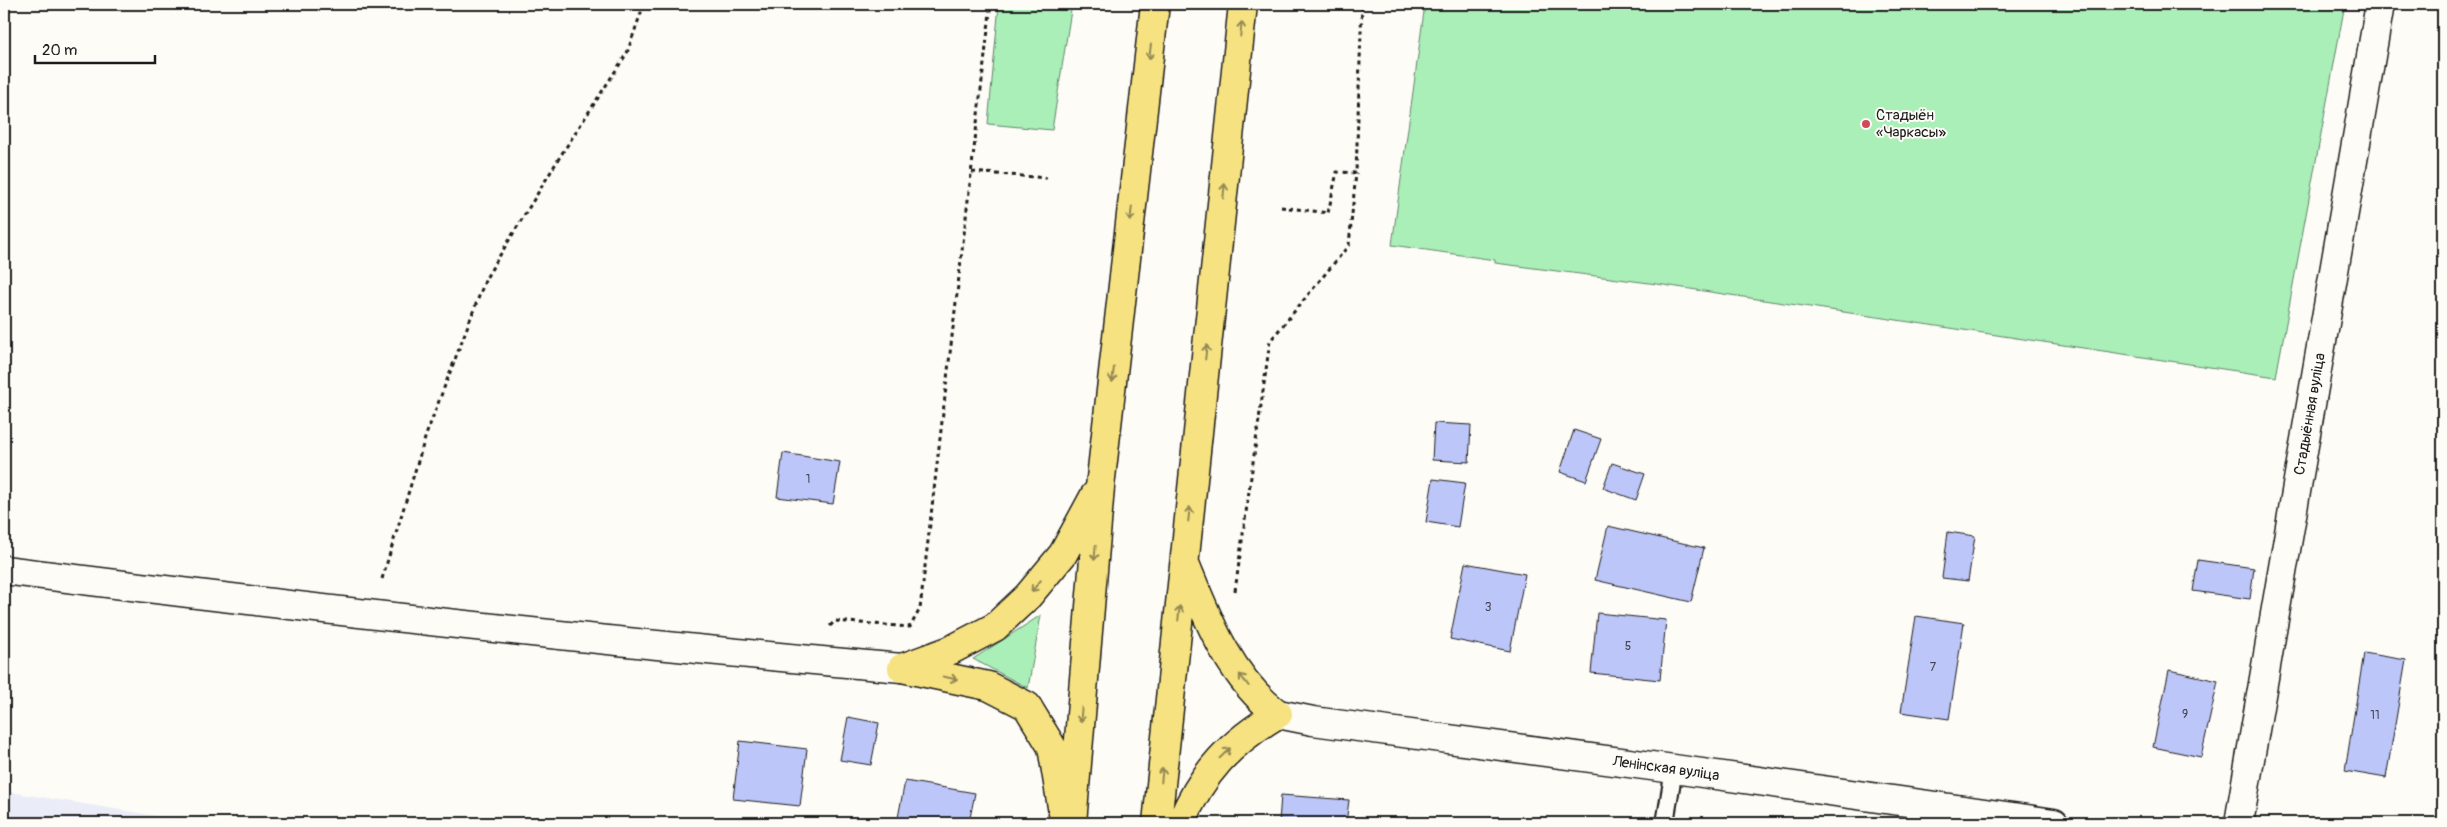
<svg xmlns="http://www.w3.org/2000/svg" width="2447" height="827" viewBox="0 0 2447 827" font-family="Pangolin,sans-serif">
<rect width="100%" height="100%" fill="#fdfcf7"/>
<filter id="ink" filterUnits="userSpaceOnUse"><feTurbulence type="fractalNoise" baseFrequency=".02" numOctaves="2"/><feDisplacementMap in="SourceGraphic" scale="10" xChannelSelector="R" yChannelSelector="G"/><feConvolveMatrix kernelMatrix="1 2 1 2 8 2 1 2 1" color-interpolation-filters="sRGB"/></filter>
<g filter="url(#ink)">
<path fill="#eaecf7" d="M4,791L200,823H4Z"/>
<path fill="#aaeeb8" stroke="#63856a" d="M999,4H1072L1052,130L988,124Z
M1425,4H2345L2276,377L1657,284L1495,263V260L1392,245Z
M1041,615L1028,688L973,659Z"/>
<path fill="#bdc6f8" stroke="#1c1c1c" d="M1434,423L1471,425L1469,462L1432,460Z
M1574,430L1601,439L1586,481L1560,472Z
M783,453L840,462L833,504L777,497Z
M1612,463L1645,474L1636,500L1603,488Z
M1433,479L1465,483L1458,527L1426,522Z
M1608,526L1704,548L1691,602L1595,580Z
M1948,532L1975,536L1968,581L1942,578Z
M2198,560L2254,568L2250,599L2193,591Z
M1465,563L1525,574L1510,651L1450,639Z
M1597,613L1666,620L1660,680L1591,673Z
M1916,616L1964,623L1949,719L1901,712Z
M2364,653L2406,660L2386,778L2345,771Z
M2169,670L2218,681L2201,757L2153,747Z
M848,717L879,723L871,765L840,760Z
M740,741L807,749L800,806L733,799Z
M905,781L975,793L969,823H897Z
M1281,795L1349,800L1346,823H1279Z"/>
<g fill="none" stroke-linecap="round" stroke-linejoin="round">
<defs>
<path id="lane" d="M1665,823L1674,769"/>
<g id="street">
<path id="s1" d="M2239,823L2380,4"/>
</g>
<g id="secondary">
<path d="M4,570C302,608 602,642 902,668"/>
<path id="s2" d="M1278,714L1313,721L1674,769L2054,823"/>
</g>
<path id="highway" d="M902,668L951,650L995,627L1028,596L1063,554L1095,495
M902,668L988,686L1027,706L1052,747L1063,813
M1072,823L1100,487L1155,4
M1157,823L1243,4
M1181,823C1202,772 1231,742 1278,714C1230,678 1208,620 1186,566"/>
</defs>
<use href="#lane" stroke="#1c1c1c" stroke-width="20"/>
<use href="#street" stroke="#1c1c1c" stroke-width="31"/>
<use href="#secondary" stroke="#1c1c1c" stroke-width="31"/>
<use href="#highway" stroke="#1c1c1c" stroke-width="31"/>
<path stroke="#1c1c1c" stroke-width="3" stroke-dasharray="4 4" stroke-linecap="butt" d="M972,172L1047,178
M1281,207L1328,213L1337,172L1356,173L1362,4
M382,579L426,435L486,278L561,155L627,53L644,4
M1235,591L1270,341L1349,245L1356,173
M830,626L835,621L910,627L920,609L991,4"/>
<use href="#lane" stroke="#fdfcf7" stroke-width="16"/>
<use href="#street" stroke="#fdfcf7" stroke-width="28"/>
<use href="#secondary" stroke="#fdfcf7" stroke-width="28"/>
<use href="#highway" stroke="#f6e281" stroke-width="28"/>
</g>
<defs><path id="oneway-shaft" d="M-6 0H5M1.5-3L5.5 0L1.5 3" fill="none" stroke-width="1.6" stroke-linecap="round" stroke-linejoin="round" transform="scale(1.25)"/></defs>
<g stroke="#948954">
<use href="#oneway-shaft" transform="translate(1241 29) rotate(-84)"/>
<use href="#oneway-shaft" transform="translate(1150 52) rotate(97)"/>
<use href="#oneway-shaft" transform="translate(1224 191) rotate(-84)"/>
<use href="#oneway-shaft" transform="translate(1131 214) rotate(97)"/>
<use href="#oneway-shaft" transform="translate(1206 352) rotate(-84)"/>
<use href="#oneway-shaft" transform="translate(1113 375) rotate(97)"/>
<use href="#oneway-shaft" transform="translate(1189 514) rotate(-84)"/>
<use href="#oneway-shaft" transform="translate(1095 553) rotate(95)"/>
<use href="#oneway-shaft" transform="translate(1036 586) rotate(130)"/>
<use href="#oneway-shaft" transform="translate(1179 613) rotate(-84)"/>
<use href="#oneway-shaft" transform="translate(950 678) rotate(12)"/>
<use href="#oneway-shaft" transform="translate(1244 680) rotate(-128)"/>
<use href="#oneway-shaft" transform="translate(1081 715) rotate(95)"/>
<use href="#oneway-shaft" transform="translate(1225 753) rotate(-44)"/>
<use href="#oneway-shaft" transform="translate(1162 775) rotate(-84)"/>
</g>
</g>
<circle fill="#d1495b" stroke="#fdfcf7" stroke-width="2" cx="1866" cy="124" r="5"/>
<g text-anchor="middle" stroke-width="4" stroke-linejoin="round" paint-order="stroke">
<g font-size="12" fill="#444653">
<text x="808" y="483">1</text>
<text x="1488" y="611">3</text>
<text x="1628" y="650">5</text>
<text x="1933" y="671">7</text>
<text x="2185" y="718">9</text>
<text x="2375" y="719">11</text>
</g>
<g font-size="15" fill="#1c1c1c" stroke="#fdfcf7" text-anchor="start">
<text x="1876" y="120">Стадыён<tspan x="1876" dy="17">«Чаркасы»</tspan></text>
</g>
<g font-size="15" fill="#1c1c1c" stroke="#fdfcf7">
<text dy="5" stroke="none"><textPath href="#s1" startOffset="415">Стадыённая вуліца</textPath></text>
<text dy="5" stroke="none"><textPath href="#s2" startOffset="392">Ленінская вуліца</textPath></text>
</g>
</g>
<rect width="2447" height="827" fill="none" stroke="#fdfcf7" stroke-width="20"/>
<rect x="10" y="10" width="2427" height="807" fill="none" stroke="#1c1c1c" stroke-width="2" filter="url(#ink)"/>
<path d="M35 55v8h120v-8" fill="none" stroke="#1c1c1c" stroke-width="2.5"/>
<text x="42" y="55" font-size="15" fill="#1c1c1c" stroke="#fdfcf7" stroke-width="4" paint-order="stroke">20 m</text>
</svg>
